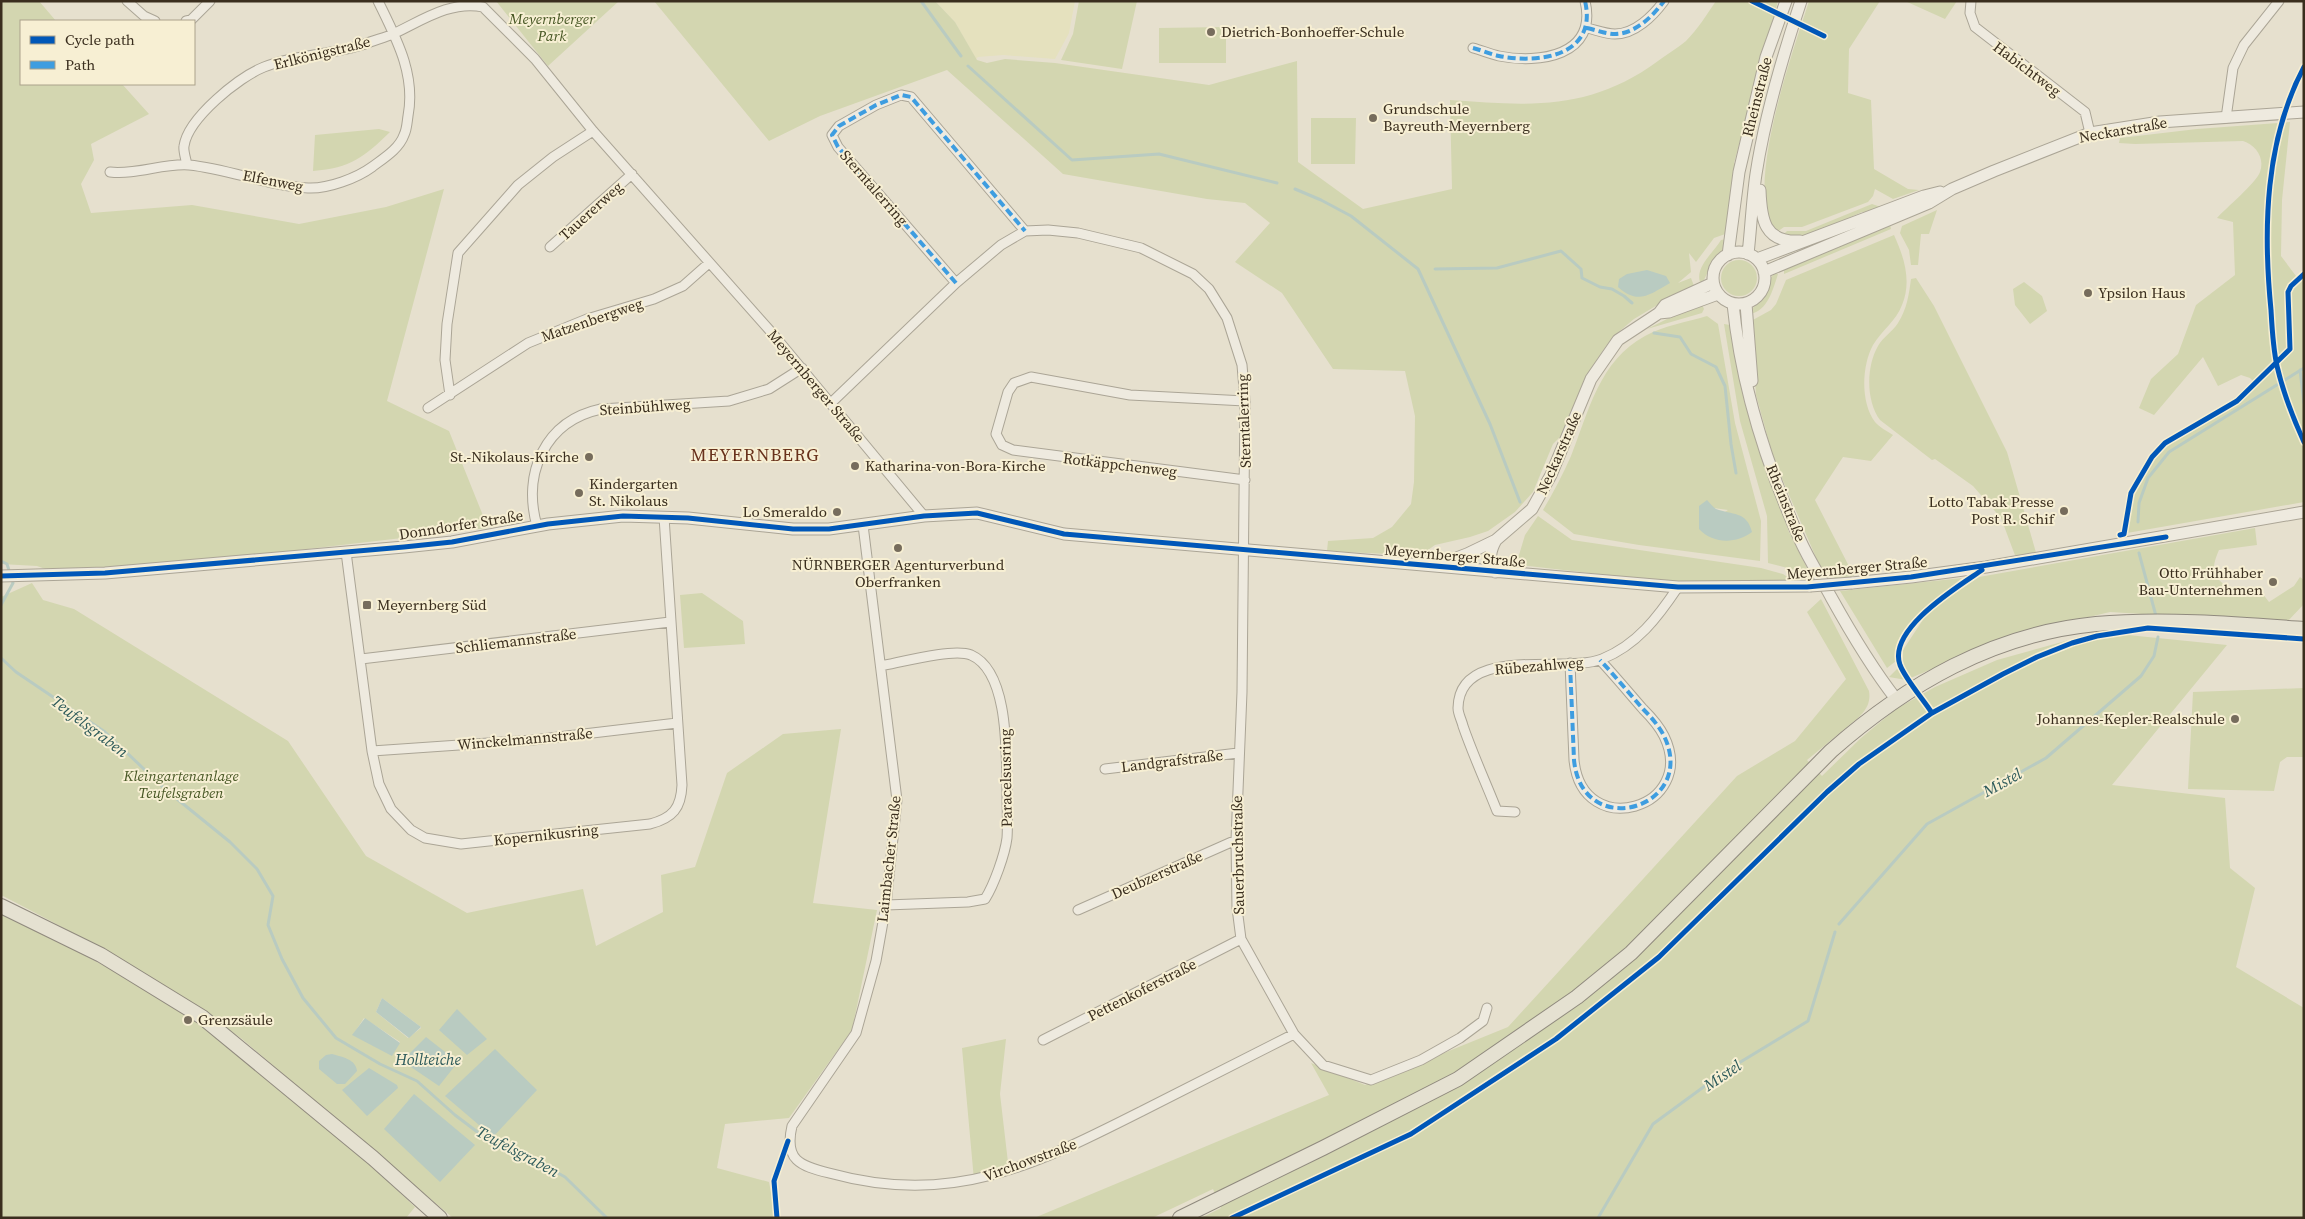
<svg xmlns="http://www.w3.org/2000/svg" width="2305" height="1219" viewBox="0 0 2305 1219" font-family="'Source Serif 4',serif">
<rect width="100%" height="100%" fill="#e6e0ce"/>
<path fill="#e5e1be" d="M935,1H1075L1069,33L1055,59L1003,55L978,57L976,59L955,22Z"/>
<path fill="#d3d6b0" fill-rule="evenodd" d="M1,1H39L56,21H21V84H122L149,114L91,144L94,160L81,184L91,213L192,205L299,224L386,207L444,189L387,401L449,431L488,528L231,558L51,571L37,566L1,564Z
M496,1H619L548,66Z
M654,1H935L955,22L977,60L987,63L1005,59L1055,63L1209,85L1297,61L1298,162L1363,209L1452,189L1450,100C1530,106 1590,111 1658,61C1667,54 1678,48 1686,41C1698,29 1707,14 1716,1H1778L1734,163L1737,164L1728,233L1714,238L1696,262L1689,253L1691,272L1678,283L1691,278L1694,286L1669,298L1634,319L1615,335L1606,346L1586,376L1561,436L1553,444L1533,492L1515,512L1488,531L1470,537L1435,545L1425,552V556L1327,551L1328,541L1373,538L1392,527L1411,504L1414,482L1415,416L1405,371L1333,369L1282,293L1235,262L1270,223L1245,203L1207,199L1063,174L947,70L820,116L769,141Z
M1079,1H1137L1122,69L1061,60L1073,34Z
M1809,1H1880L1849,49L1848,93L1871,100L1874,169L1908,189L1919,190L1893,199L1875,189L1873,196L1868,202L1802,227H1784L1777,232C1740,197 1795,46 1809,1Z
M1905,1H1957L1945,19Z
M1226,27V63H1159V28Z
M1311,118H1356L1355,164H1311Z
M2290,122L2282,200L2281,256L2299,280L2304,277V502L2127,533C2130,519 2130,501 2136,488C2163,428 2217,428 2257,385L2250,378L2241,375L2218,386L2203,357L2154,415L2139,408L2151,379L2178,354L2196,305L2235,275L2233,222L2217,218C2226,208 2256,183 2260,172C2265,158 2256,145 2243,141L2135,144L2119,143L2120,138L2197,129Z
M379,129L390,132C364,157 351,168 313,171L315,135Z
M1872,204L1884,208L1873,213L1862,212C1842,220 1804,243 1784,234L1787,231H1806Z
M1937,210L1929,234H1921L1918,265H1911L1909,250L1900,233L1902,226Z
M1890,224L1891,229L1784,274V268Z
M1894,235C1904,257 1912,281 1902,305C1896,321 1882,330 1873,345C1862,365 1860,402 1875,422C1879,427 1887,431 1893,435L1871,461L1843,457L1815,500L1854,576L1837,579L1821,569L1774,460L1756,395L1751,321L1771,310L1776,304L1786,280Z
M1727,239L1723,250L1712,263L1704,280L1700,282C1695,267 1714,252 1721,240Z
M1721 278a18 18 0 1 1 36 0a18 18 0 1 1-36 0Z
M1775,273L1778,274C1773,289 1768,311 1750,314C1753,305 1760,302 1764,295C1769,287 1768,279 1775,273Z
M1916,278L1934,306L2007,452L2037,556L2016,558L2001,518L1973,486L1935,459L1932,460L1880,420C1866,401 1866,367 1878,346C1883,337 1893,331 1898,323C1907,309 1909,294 1911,279Z
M2024,282L2042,296L2047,311L2030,324L2015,305L2013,289Z
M1701,302L1704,309L1702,313L1647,329Z
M1707,316L1718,324L1735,423L1761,521L1760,561L1639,545L1574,534L1543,510C1553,493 1563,474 1571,456C1589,411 1599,361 1645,336C1663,326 1687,322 1707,316ZM1699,506L1728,510L1699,529Z
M1724,324L1730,325L1762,456L1789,532L1814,582L1807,583L1795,570L1768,563L1767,516L1740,421Z
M1538,516L1572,540L1761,568L1783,574L1798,584L1677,583L1511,564L1510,559L1519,555L1525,535Z
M2255,528L2257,545L2219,550C2208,575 2216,578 2235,593L2259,589L2269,602L2294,586L2300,577L2304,580V604L2286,623L2110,612L2021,633L1993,643L1906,680L1889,677L1903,663V650L1928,612L1979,577Z
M1962,578L1922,611L1896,646V661L1887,668L1840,591Z
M32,583L43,600L74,609L288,741L366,856L467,913L583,889L596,946L663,912L661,875L695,867L727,773L783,734L841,729L813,903L877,910L852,1030L789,1118L725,1124L717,1168L769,1182L776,1218H453L242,1039C166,984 84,937 1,895V597ZM382,998L421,1027V1028L408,1038L376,1012ZM364,1018L400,1042L392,1055L353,1035Z
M702,593L743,621L745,644L684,648L680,595Z
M1821,599L1869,691C1871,703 1866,710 1858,718L1807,760L1822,776L1861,738L1896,709L1935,687L1997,660L2098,632L2227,645L2112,785L2225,798L2230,868L2255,888L2236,967L2304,1008V1218H1201L1221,1208L1213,1189L1152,1218H1034L1329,1095L1311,1063L1365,1085L1508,1027L1737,776L1795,741L1846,679L1807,612Z
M2304,688L2303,757H2287L2280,762L2274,791L2188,789L2193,692Z
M1,912L118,973L210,1028L355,1150L415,1207L406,1218H1Z
M1006,1039L1000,1094L1009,1171L974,1180L962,1048Z"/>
<path fill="#b9cbc1" d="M1647,270L1666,276L1670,283C1649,295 1638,305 1618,287L1619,279L1627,274Z
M1707,500C1710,503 1713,507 1716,509C1732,515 1747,511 1752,532C1736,544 1713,544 1699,529V506Z
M382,998L421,1027L409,1038L376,1012Z
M457,1009L487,1039L467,1055L439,1030Z
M365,1018L400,1043L392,1056L352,1035Z
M426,1037L458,1062L439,1086L402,1061Z
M495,1049L537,1090L493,1137L445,1096Z
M332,1054C342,1057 356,1059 357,1071L345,1084H337L319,1069V1061L326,1055Z
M369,1068L397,1085L398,1088L367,1116L342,1090Z
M414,1094L475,1145L440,1182L384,1129Z"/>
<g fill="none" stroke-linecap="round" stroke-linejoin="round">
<path stroke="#b9cbc1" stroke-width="3" d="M921,1L961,56
M968,66L1072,160L1159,154L1277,183
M1295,189L1321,200L1351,216L1418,269L1490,424L1520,502
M1435,269L1497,268L1561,251L1581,269L1582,278L1600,287L1612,289L1624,296L1632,303
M1654,333L1680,337L1691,354L1716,367L1725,386L1731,444L1736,473
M2300,370L2304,403
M2138,522L2139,503L2148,478L2169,452L2304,368
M2139,553L2156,616
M1,561L7,564L13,583L1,605
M1,658L16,672L105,732L166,790L230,842L257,869L273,896L268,925L282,959L303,998L336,1038L380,1064L417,1081L455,1115L484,1137L515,1149L565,1177L607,1218
M1839,924L1927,824L2046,758L2141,676L2154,656L2158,637
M1598,1218L1653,1124L1724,1072L1808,1021L1835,932"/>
<defs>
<path id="minor" d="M127,1L144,16L155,21
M1971,1L1970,13L1975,27L2085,112L2090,133
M186,21L191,20L210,1
M1587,28C1596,30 1606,34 1615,34C1635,34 1653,16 1664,1
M1473,48C1481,50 1490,54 1499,56C1539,64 1598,56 1585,1
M2226,118L2233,68L2244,45L2279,1
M187,165C186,159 183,151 184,146C188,118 239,77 264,67C296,54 332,55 365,44C374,40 384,38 393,34C421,21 451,0 483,7L535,59L593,131L772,333L924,516
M110,172C137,175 163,163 189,165C230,169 267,186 308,188C328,189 357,178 372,167C384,158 399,149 404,135C407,129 407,122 408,116C416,74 396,38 378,1
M550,247L632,174
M956,283L838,147L832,135L839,126L876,105L901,95L911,97L1025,231
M450,395L445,360L447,324L458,253L518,185L553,157L593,131
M1245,401L1130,395L1031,377L1014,383L1008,392L996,434L1002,445L1013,450L1245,480
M831,403L956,283L1001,245L1025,231L1048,230L1078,233L1141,248L1193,274L1209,289L1227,318L1242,365L1245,401L1242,692L1236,840L1237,908L1241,939L1294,1034L1323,1065L1371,1080L1421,1060L1460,1038L1483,1021L1487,1008
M428,408L528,343L587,319L654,299L683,286L709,263
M863,525L897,800L886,905L876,961L856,1033L792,1126C784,1160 800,1166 829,1173C953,1207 1035,1165 1142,1111C1193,1085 1244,1059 1294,1034
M537,526C522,473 545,421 601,409L729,401L769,389L802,368
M346,552L372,751L379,784L391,809L411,830L425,838L461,844L650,824C673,818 681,808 682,785L664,517
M361,659L670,622
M1570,663L1574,760C1582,843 1699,808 1664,736C1659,726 1651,717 1643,709C1629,693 1615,676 1600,660
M881,666C902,662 953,648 971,655C1010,672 1006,757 1007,792C1007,807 1008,823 1007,838C1005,854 994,885 985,899L968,902L886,905
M372,751L533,740L677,723
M1105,769L1238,753
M1515,812L1497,811C1486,783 1473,755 1463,726C1462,721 1458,714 1458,708C1459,644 1565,674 1602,659C1637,645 1658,617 1678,587
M1078,910L1236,840
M1043,1040L1241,939"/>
<path id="tertiary" d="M1760,190C1761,219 1764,243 1800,241
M1713 278a26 26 0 1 1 52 0a26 26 0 1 1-52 0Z
M1748,254C1751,228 1752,201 1756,174C1765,115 1782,58 1801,1
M1728,255L1739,172L1766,57L1786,1
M1757,259L1924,196L1940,192
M1764,272L1929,203L1952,189L1994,171L2090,133L2160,122L2304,112
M1733,304C1741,385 1767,466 1800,540C1809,560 1821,578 1831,597C1851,633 1871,667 1896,699
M1746,304L1752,381
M1659,313L1669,312L1718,294
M1438,565L1467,554L1496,540L1532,509L1551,475L1591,379L1618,340L1659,313L1665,305L1713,283
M1495,572C1489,559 1489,553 1496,540
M1,576L105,573L404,547L452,542L548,524L623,516L688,518L793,529H829L924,516L977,513L1064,534L1678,587L1810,586
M1852,583L1911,577L1986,567L2304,512"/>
<path id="primary" d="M1,906L101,955L202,1017L373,1158L440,1218
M1180,1218L1323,1148L1458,1079L1577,997L1631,953L1831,751C1907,684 1993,634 2096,624C2162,618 2237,624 2304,629"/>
</defs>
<use href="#minor" stroke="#aba596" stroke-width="11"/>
<use href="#tertiary" stroke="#aba596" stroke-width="13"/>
<use href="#primary" stroke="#908a7e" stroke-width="16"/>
<use href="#minor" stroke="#eeeadf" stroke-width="9"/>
<use href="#tertiary" stroke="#eeeadf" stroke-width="11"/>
<use href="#primary" stroke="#e5e1d1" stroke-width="14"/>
<defs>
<path id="tertiary-bridge" d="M1810,586L1852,583"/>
</defs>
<use href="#tertiary-bridge" stroke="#aba596" stroke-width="13" stroke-linecap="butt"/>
<use href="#tertiary-bridge" stroke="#eeeadf" stroke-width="11"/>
<path stroke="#3e9de0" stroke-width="4" stroke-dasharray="8 4" stroke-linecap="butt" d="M1587,28C1596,30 1606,34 1615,34C1635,34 1653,16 1664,1
M1473,48C1481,50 1490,54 1499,56C1539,64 1598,56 1585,1
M956,283L838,147L832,135L839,126L876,105L901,95L911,97L1025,231
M1570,663L1574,760C1582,843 1699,808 1664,736C1659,726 1651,717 1643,709C1629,693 1615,676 1600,660"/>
<defs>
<path id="cycleway" d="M1752,1L1824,36
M2304,67C2265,140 2263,229 2271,310C2272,328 2273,348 2277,366C2283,392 2293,418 2304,442
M2120,535L2124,534L2131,493L2152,457L2165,443L2237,401L2290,349L2288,292L2291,286L2304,274
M1,576L105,573L404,547L452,542L548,524L623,516L688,518L793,529H829L924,516L977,513L1064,534L1678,587H1807L1911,577L2166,537
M1932,713C1923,699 1906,680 1900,665C1887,629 1959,586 1982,570
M777,1218L774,1181L788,1141
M1232,1218L1411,1134L1556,1039L1659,957L1827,792L1859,764L1932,713L2003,674L2037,657L2072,643L2097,636L2148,628L2304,639"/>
</defs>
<use href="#cycleway" stroke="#f7efd3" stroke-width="8"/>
<use href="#cycleway" stroke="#0057b8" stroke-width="5"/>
</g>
<g fill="#766c5c" stroke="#f7efd3" stroke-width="2">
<circle cx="1211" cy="32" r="5"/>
<circle cx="1373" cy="118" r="5"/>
<circle cx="2088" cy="293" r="5"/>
<circle cx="589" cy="457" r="5"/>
<circle cx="855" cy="466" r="5"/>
<circle cx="579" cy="493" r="5"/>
<circle cx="2064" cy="511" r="5"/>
<circle cx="837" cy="512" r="5"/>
<circle cx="898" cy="548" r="5"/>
<circle cx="2273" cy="582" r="5"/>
<rect x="362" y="600" width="10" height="10" rx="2.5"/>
<circle cx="2235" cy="719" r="5"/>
<circle cx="188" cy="1020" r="5"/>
</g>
<g text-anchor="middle" stroke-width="4" stroke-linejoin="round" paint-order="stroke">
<g font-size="15" font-style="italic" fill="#475724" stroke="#f7efd3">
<text x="552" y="24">Meyernberger<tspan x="552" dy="17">Park</tspan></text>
<text x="181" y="781">Kleingartenanlage<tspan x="181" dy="17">Teufelsgraben</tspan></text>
</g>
<g font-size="15" fill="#3a2e1e" stroke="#f7efd3" text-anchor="start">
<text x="1221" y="37">Dietrich-Bonhoeffer-Schule</text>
<text x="1383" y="114">Grundschule<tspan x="1383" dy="17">Bayreuth-Meyernberg</tspan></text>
<text x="2098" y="298">Ypsilon Haus</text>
<text x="579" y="462" text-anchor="end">St.-Nikolaus-Kirche</text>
<text x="865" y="471">Katharina-von-Bora-Kirche</text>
<text x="589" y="489">Kindergarten<tspan x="589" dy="17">St. Nikolaus</tspan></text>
<text x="2054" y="507" text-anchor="end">Lotto Tabak Presse<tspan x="2054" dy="17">Post R. Schif</tspan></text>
<text x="827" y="517" text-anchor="end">Lo Smeraldo</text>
<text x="898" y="570" text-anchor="middle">NÜRNBERGER Agenturverbund<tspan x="898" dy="17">Oberfranken</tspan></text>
<text x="2263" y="578" text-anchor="end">Otto Frühhaber<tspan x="2263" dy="17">Bau-Unternehmen</tspan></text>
<text x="377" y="610">Meyernberg Süd</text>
<text x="2225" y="724" text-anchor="end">Johannes-Kepler-Realschule</text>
<text x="198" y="1025">Grenzsäule</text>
</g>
<g font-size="15" fill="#3a2e1e" stroke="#f7efd3">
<text transform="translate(322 53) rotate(-14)" y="5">Erlkönigstraße</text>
<text transform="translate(2027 69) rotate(37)" y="5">Habichtweg</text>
<text transform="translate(1757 97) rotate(-76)" y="5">Rheinstraße</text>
<text transform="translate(2123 130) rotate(-10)" y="5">Neckarstraße</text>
<text transform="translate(273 181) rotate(11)" y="5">Elfenweg</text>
<text transform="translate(874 188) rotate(49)" y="5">Sterntalerring</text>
<text transform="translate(591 211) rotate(-42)" y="5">Tauererweg</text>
<text transform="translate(592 320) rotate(-19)" y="5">Matzenbergweg</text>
<text transform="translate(816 386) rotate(50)" y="5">Meyernberger Straße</text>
<text transform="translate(645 407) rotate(-4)" y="5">Steinbühlweg</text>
<text transform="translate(1244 421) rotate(-92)" y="5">Sterntalerring</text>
<text transform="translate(1559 453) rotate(-66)" y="5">Neckarstraße</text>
<text transform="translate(1120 465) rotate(7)" y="5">Rotkäppchenweg</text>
<text transform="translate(1786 503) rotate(68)" y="5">Rheinstraße</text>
<text transform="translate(461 525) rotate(-9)" y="5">Donndorfer Straße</text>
<text transform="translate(1455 556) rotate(5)" y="5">Meyernberger Straße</text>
<text transform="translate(1857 568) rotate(-5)" y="5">Meyernberger Straße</text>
<text transform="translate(516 641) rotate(-7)" y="5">Schliemannstraße</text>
<text transform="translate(1539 666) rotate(-5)" y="5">Rübezahlweg</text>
<text transform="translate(525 739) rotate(-5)" y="5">Winckelmannstraße</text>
<text transform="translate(1172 761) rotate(-7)" y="5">Landgrafstraße</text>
<text transform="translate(1006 778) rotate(-91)" y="5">Paracelsusring</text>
<text transform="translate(546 835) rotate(-6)" y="5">Kopernikusring</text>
<text transform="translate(1238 855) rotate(-91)" y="5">Sauerbruchstraße</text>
<text transform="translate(889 859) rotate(-84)" y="5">Laimbacher Straße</text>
<text transform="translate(1157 875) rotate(-24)" y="5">Deubzerstraße</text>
<text transform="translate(1142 990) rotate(-27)" y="5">Pettenkoferstraße</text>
<text transform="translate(1030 1160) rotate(-20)" y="5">Virchowstraße</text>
</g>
<g font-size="16" font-style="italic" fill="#2d5a5a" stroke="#f7efd3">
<text transform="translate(90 726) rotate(37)" y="6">Teufelsgraben</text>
<text transform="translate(2002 782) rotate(-29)" y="6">Mistel</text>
<text x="428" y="1065">Hollteiche</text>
<text transform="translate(1722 1075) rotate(-34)" y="6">Mistel</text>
<text transform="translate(518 1151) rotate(28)" y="6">Teufelsgraben</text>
</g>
<g font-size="18" letter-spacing="1" fill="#68321c" stroke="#f7efd3">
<text x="755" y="461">MEYERNBERG</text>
</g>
</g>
<rect width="2305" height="1219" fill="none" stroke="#3a2e1e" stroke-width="5"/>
<rect x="20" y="20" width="175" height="65" fill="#f7efd3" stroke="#aba28b"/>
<rect x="30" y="36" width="25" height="8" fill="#0057b8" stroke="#aba28b"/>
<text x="65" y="45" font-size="15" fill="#3a2e1e">Cycle path</text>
<rect x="30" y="61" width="25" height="8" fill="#3e9de0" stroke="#aba28b"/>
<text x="65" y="70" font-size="15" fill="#3a2e1e">Path</text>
</svg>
